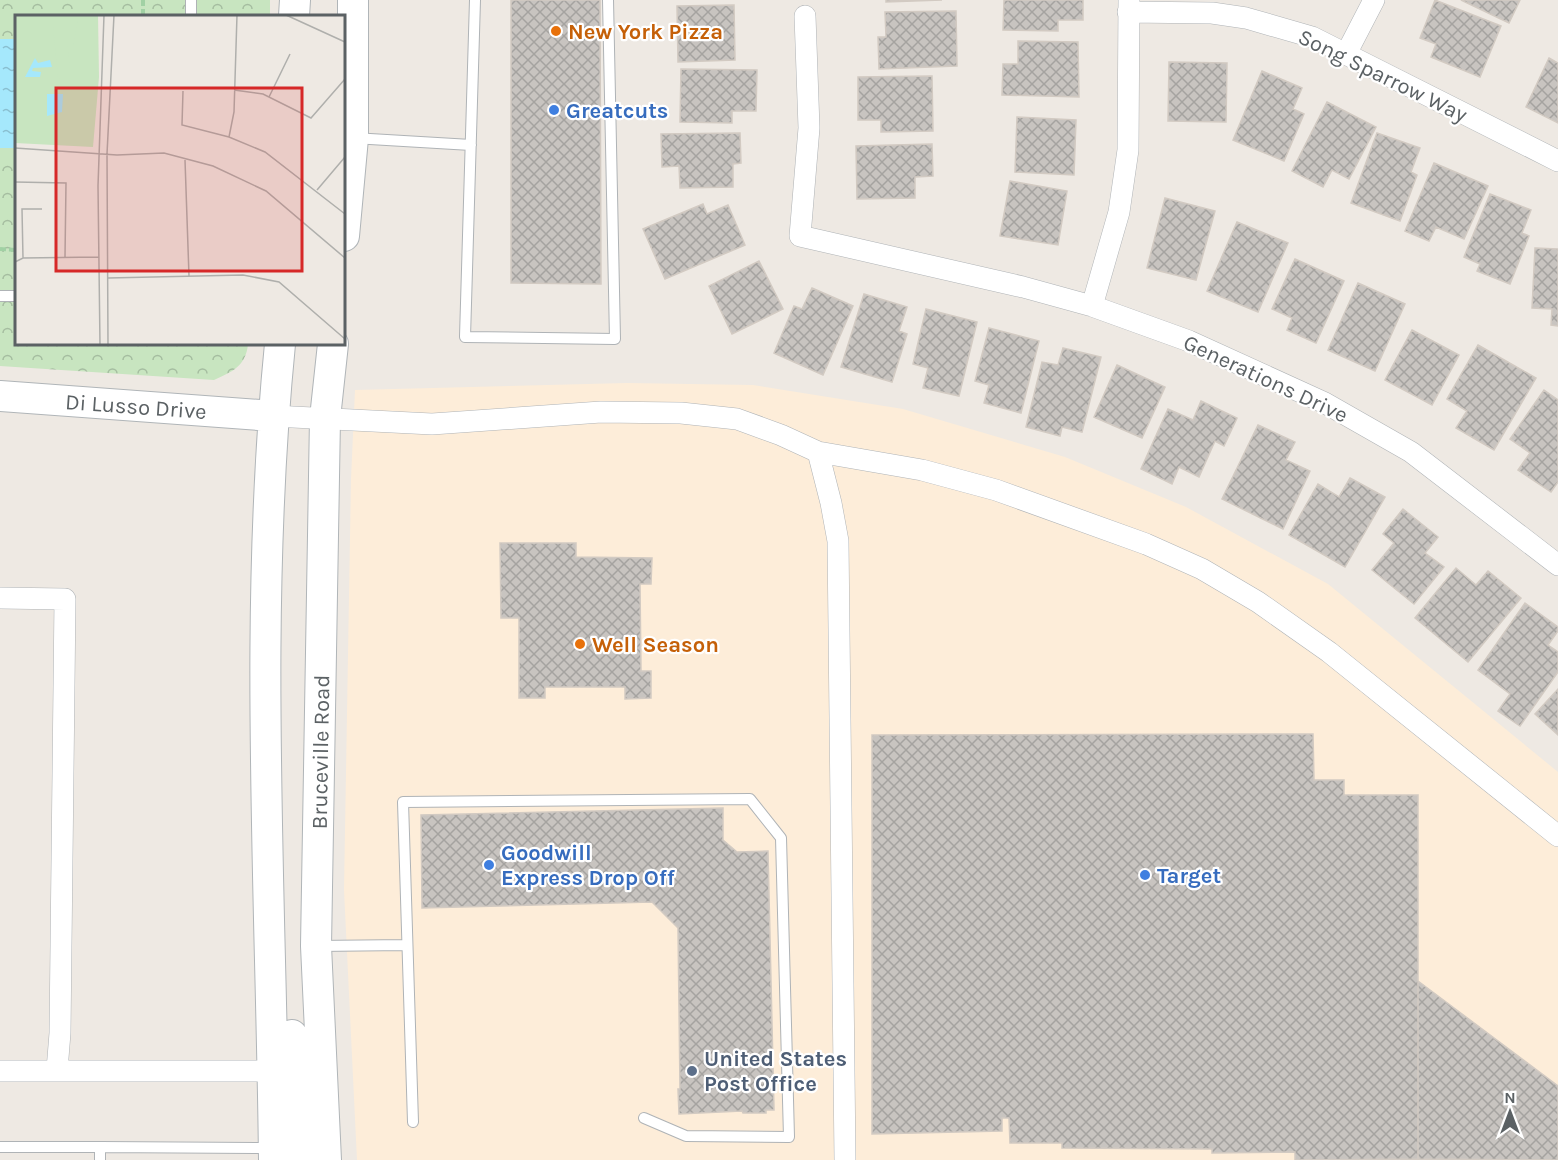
<svg xmlns="http://www.w3.org/2000/svg" width="1558" height="1160" viewBox="0 0 1558 1160" font-family="Karla,sans-serif">
<defs>
<pattern id="park-crowns" width="20" height="18" patternUnits="userSpaceOnUse" patternTransform="scale(1.5)"><rect width="20" height="18" fill="#c8e5c0"/><path d="M2 6a3 3 0 1 1 6 0M12 15a3 3 0 1 1 6 0" fill="none" stroke="#a5bda0"/></pattern>
<pattern id="water-ripples" width="26" height="14" patternUnits="userSpaceOnUse" patternTransform="scale(1.5)"><rect width="26" height="14" fill="#a5e8fc"/><path d="M2 4q2-2 4 0t4 0M15 11q2-2 4 0t4 0" fill="none" stroke="#89bfd0"/></pattern>
<pattern id="building-cross-hatch" width="8" height="8" patternUnits="userSpaceOnUse" patternTransform="scale(1.5)"><rect width="8" height="8" fill="#c8c4c0"/><path d="M0 0l8 8M0 8l8-8" fill="none" stroke="#a5a3a0"/></pattern>
</defs>
<rect width="100%" height="100%" fill="#eee9e3"/>
<path fill="#fdedd9" d="M627,383L753,385L903,409L1065,457L1186,507L1328,584L1558,772V1160H357L344,890L351,479L355,390Z"/>
<path fill="url(#park-crowns)" d="M0,0H270V16H16V344H248C246,366 232,372 214,380L0,366Z"/>
<path fill="url(#water-ripples)" d="M0,39H16V148H0Z"/>
<path fill="url(#building-cross-hatch)" stroke="#d2cac2" stroke-width="1.5" d="M511,0H600L601,284L511,283Z
M886,0H942L886,2Z
M1004,0H1083V20H1058V31L1003,30Z
M1435,0L1501,26L1480,77L1431,57L1436,44L1420,38Z
M1461,0H1520L1509,23Z
M734,5L735,60L678,62L677,6Z
M956,11L957,66L879,69L878,37H886L885,12Z
M1018,41L1078,42L1079,97L1002,95L1003,64H1018Z
M1549,58L1558,63V123L1526,107Z
M1169,62L1227,63L1226,122L1168,121Z
M681,69L757,70L756,111H732V123L680,122Z
M1262,71L1302,88L1293,109L1304,114L1284,161L1233,140Z
M932,76L933,131L881,132V120H858V77Z
M1327,102L1376,127L1349,179L1332,170L1323,187L1292,171Z
M1017,117L1076,120L1074,175L1015,172Z
M740,133L741,163L733,164V187L680,188L679,166L662,167L661,134Z
M1377,133L1420,148L1411,172L1417,175L1400,221L1351,203Z
M932,144L933,176L915,177V198L857,199L856,146Z
M1434,163L1488,186L1464,239L1436,227L1429,241L1405,231Z
M1010,181L1067,191L1058,245L1000,236Z
M1490,194L1531,210L1522,233L1529,236L1510,284L1477,271L1480,264L1464,257Z
M1165,198L1215,211L1196,280L1147,268Z
M703,204L707,214L728,205L745,245L665,279L643,229Z
M1237,222L1288,243L1258,312L1207,291Z
M1535,248L1558,249V326L1551,325L1552,309L1532,308Z
M1295,259L1344,281L1316,343L1287,330L1292,318L1272,309Z
M759,261L783,309L732,334L709,286Z
M1358,283L1405,304L1375,371L1328,350Z
M812,288L853,306L823,375L774,353L794,306L802,309Z
M864,294L907,307L899,331L907,334L892,382L841,367Z
M926,309L977,322L959,396L923,388L928,368L913,364Z
M989,328L1039,341L1021,413L984,403L989,385L975,381Z
M1412,330L1459,355L1432,405L1385,380Z
M1478,345L1536,378L1494,450L1456,428L1467,411L1447,399Z
M1063,348L1101,357L1082,432L1062,427L1060,436L1026,427L1042,362L1058,365Z
M1117,365L1165,387L1142,438L1094,417Z
M1544,390L1558,400V482L1551,492L1518,470L1530,453L1510,439Z
M1201,401L1237,418L1224,446L1215,441L1199,477L1179,467L1172,484L1141,469L1168,409L1193,420Z
M1258,425L1295,442L1286,460L1310,471L1283,529L1222,499Z
M1350,478L1385,497L1345,567L1289,535L1318,484L1339,497Z
M1403,509L1438,537L1425,553L1444,567L1414,604L1372,570L1394,543L1383,534Z
M500,543H576V557L652,558L651,584H640L641,671H651V698L625,699V687H545V698H519V618H501Z
M1456,568L1476,585L1488,571L1521,598L1468,662L1415,618Z
M1525,603L1558,627V631L1548,645L1558,652V672L1520,726L1498,711L1510,694L1478,670Z
M1558,689V735L1535,714Z
M1313,734L1314,780H1344V795H1418V1159L1295,1160V1152L1212,1153V1149L1062,1148V1143H1010L1009,1118H1002V1131L872,1134V735Z
M723,808V840L737,852L768,851L774,1110H766V1113H743L742,1111L679,1114L678,1089H680L678,928L652,902L422,908L421,815Z
M1418,981L1558,1086V1160L1418,1159Z"/>
<g fill="none" stroke-linecap="round" stroke-linejoin="round">
<defs>
<path id="lane" d="M475,0L465,337L615,339L608,0
M191,16V0
M353,138L471,145
M0,296H16
M317,946L406,945
M413,1122L403,802L750,799L781,838L789,1137L686,1136L644,1118
M0,1147H100V1160
M100,1147L271,1148"/>
<path id="street" d="M1128,12L1212,13L1246,18L1312,37L1558,161
M805,16L809,128L800,236L1023,287L1092,306L1189,341L1325,403L1411,452L1558,565
M1346,54L1374,0
M1092,306L1119,212L1128,150L1129,0
M273,416L432,424L601,412L681,413L737,419L781,435L818,452L922,470L996,490L1146,544L1202,569L1258,602L1329,652L1558,836
M818,452L831,503L838,541L845,1160
M0,598L65,599L60,1033L57,1070
M0,1071H273"/>
<path id="secondary" d="M294,16L295,0
M344,236L353,138V0
M0,396L273,416
M292,1035L297,1160
M274,1160C271,888 253,614 280,344
M326,1160L316,946L325,418L333,344"/>
</defs>
<use href="#lane" stroke="#afb3b6" stroke-width="12"/>
<use href="#street" stroke="#afb3b6" stroke-width="22"/>
<use href="#secondary" stroke="#b0b5b8" stroke-width="32"/>
<path stroke="#a1d1a4" stroke-width="4" stroke-dasharray="6 3" stroke-linecap="butt" d="M143,0V16
M0,249L16,250"/>
<use href="#lane" stroke="#fff" stroke-width="10"/>
<use href="#street" stroke="#fff" stroke-width="21"/>
<use href="#secondary" stroke="#fff" stroke-width="30"/>
</g>
<g fill="#e8710a" stroke="#fff" stroke-width="2">
<circle cx="556" cy="31" r="6"/>
<circle cx="580" cy="644" r="6"/>
</g>
<g fill="#3f7fe0" stroke="#fff" stroke-width="2">
<circle cx="554" cy="110" r="6"/>
<circle cx="489" cy="865" r="6"/>
<circle cx="1145" cy="875" r="6"/>
</g>
<circle fill="#5c6f8a" stroke="#fff" stroke-width="2" cx="692" cy="1071" r="6"/>
<g text-anchor="middle" stroke-width="4.5" stroke-linejoin="round" paint-order="stroke">
<g font-size="22" font-weight="bold" fill="#c56008" stroke="#fff" text-anchor="start">
<text x="568" y="39">New York Pizza</text>
<text x="592" y="652">Well Season</text>
</g>
<g font-size="22" fill="#5b6164" stroke="#fff">
<text transform="translate(1383 75) rotate(26)" y="8">Song Sparrow Way</text>
<text transform="translate(1266 378) rotate(25)" y="8">Generations Drive</text>
<text transform="translate(136 406) rotate(4)" y="8">Di Lusso Drive</text>
<text transform="translate(320 752) rotate(-89)" y="8">Bruceville Road</text>
</g>
<g font-size="22" font-weight="bold" fill="#366cbe" stroke="#fff" text-anchor="start">
<text x="566" y="118">Greatcuts</text>
<text x="501" y="860">Goodwill<tspan x="501" dy="25">Express Drop Off</tspan></text>
<text x="1157" y="883">Target</text>
</g>
<g font-size="22" font-weight="bold" fill="#4e5e75" stroke="#fff" text-anchor="start">
<text x="704" y="1066">United States<tspan x="704" dy="25">Post Office</tspan></text>
</g>
</g>
<g transform="translate(15 15)">
<rect width="330" height="330" fill="#eee9e3"/>
<path d="M0,0H83L84,62L78,132L0,128Z" fill="#c8e5c0"/>
<path d="M17,0H58L63,5L58,31H52L55,48L51,64L43,63L38,11H19Z" fill="#c8e5c0"/>
<path d="M20,43L23,48L35,45L37,52L18,53L17,56L26,57L25,62H10ZM32,79H48L47,97L32,101Z" fill="#a5e8fc"/>
<path fill="none" stroke="#afafac" stroke-width="1.5" d="M271,0L330,27M219,75L248,79L296,103L330,64M168,76L167,110L214,122L250,137L330,199M254,82L275,39M214,122L219,97L222,0M0,133L102,140L149,138L198,151L251,176L330,243M170,145L174,261M0,167L51,168L50,242M302,175L330,142M8,243L7,194H27M0,247L8,243L84,242M93,263L228,260L264,267L330,324M85,330L83,171L89,0M93,330L92,139L99,0"/>
<path fill="#d62828" fill-opacity="0.15" stroke="#d62828" stroke-width="3" d="M41,73H287V256H41Z"/>
<rect width="330" height="330" fill="none" stroke="#5b6164" stroke-width="3"/>
</g>
<g transform="translate(1510 1112)" stroke="#ffffff" stroke-width="4.5" paint-order="stroke">
<path d="M0-4.5L10 22L0 15L-10 22Z" fill="#5b6164"/>
<text y="-9" font-size="16" font-weight="bold" text-anchor="middle" fill="#5b6164">N</text>
</g>
</svg>
